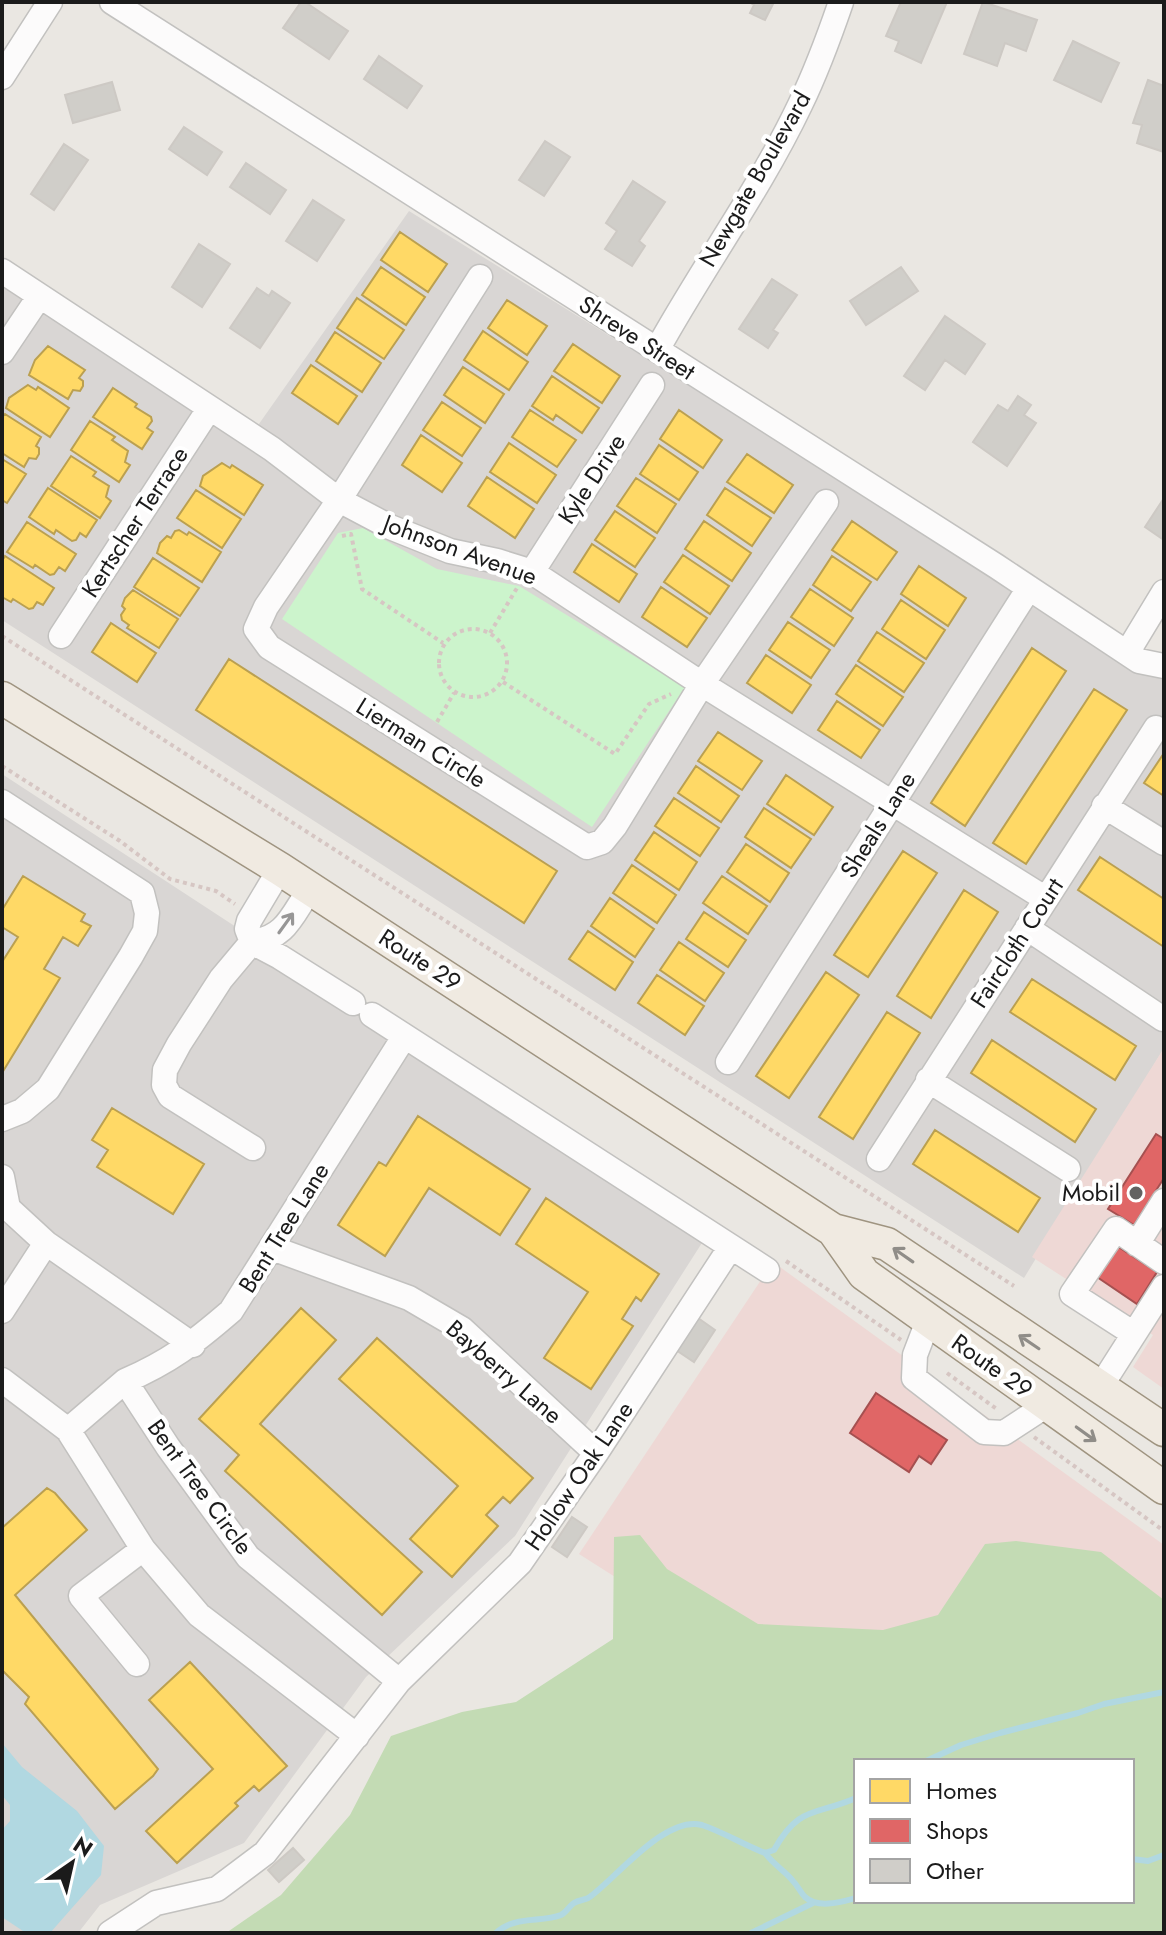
<svg xmlns="http://www.w3.org/2000/svg" width="1166" height="1935" viewBox="0 0 1166 1935" font-family="Jost,sans-serif">
<rect width="100%" height="100%" fill="#eae7e2"/>
<path fill="#d9d6d4" d="M409,211L1164,681V1048L1024,1278L2,620V275L249,438Z
M2,774L707,1235L515,1536L366,1677L244,1843L100,1905L78,1933H2Z"/>
<path fill="#eed8d5" d="M1164,1048V1389L1133,1367L1153,1335L1032,1257Z
M773,1262L1164,1545V1666L904,1761L579,1554Z"/>
<path fill="#c3dbb4" fill-rule="evenodd" d="M640,1535L667,1569L758,1624L883,1630L938,1615L985,1544L1016,1541L1101,1552L1164,1600V1933H226L281,1895L350,1815L391,1736L462,1712L516,1702L613,1639L614,1537ZM856,1761H1132V1901H856Z"/>
<path fill="#ccf4cc" d="M363,528L437,569L519,586L685,687L592,827L282,619L338,533Z"/>
<path fill="#b1d8e1" d="M2,1743L22,1767L77,1811L104,1846L101,1875L50,1933H26L2,1917V1830L10,1821V1805L2,1795Z"/>
<path fill="#ffd966" stroke="#bba050" stroke-width="2" d="M400,232L447,264L428,292L381,260Z
M381,267L425,297L406,325L362,295Z
M357,298L404,330L384,359L337,328Z
M507,300L547,326L527,355L488,328Z
M483,331L528,362L509,390L464,360Z
M335,332L381,363L362,392L316,361Z
M573,344L620,376L602,403L554,371Z
M48,346L85,370L79,378L83,381V386L80,391L73,390L68,399L29,375L35,360Z
M311,365L357,396L338,424L292,393Z
M463,367L504,394L485,423L444,395Z
M552,376L599,408L582,433L556,415L553,420L532,406Z
M28,385L36,390L38,387L69,408L50,437L6,408L9,398Z
M113,388L137,404L135,407L151,417L152,421L147,428L153,432L142,449L93,417Z
M442,402L481,428L462,456L423,430Z
M530,410L576,440L557,467L512,437Z
M679,410L722,440L703,468L660,439Z
M5,414L41,437L36,446L39,448V454L36,459L29,458L24,467L2,453V417Z
M90,421L115,437L112,440L128,451L125,462L130,465L119,482L71,450Z
M421,435L462,463L442,492L402,465Z
M509,443L556,475L537,503L490,472Z
M659,445L698,472L679,500L640,474Z
M747,454L793,485L774,513L727,482Z
M71,456L96,472L93,476L109,486L106,497L111,501L100,518L51,486Z
M2,459L26,474L7,503L2,500Z
M222,463L230,468L232,465L263,485L244,515L200,486L203,476Z
M487,477L534,509L515,538L468,506Z
M636,478L676,504L657,533L617,506Z
M48,488L97,520L86,537L80,533L76,540L72,541L56,530L54,534L29,517Z
M725,488L771,518L752,546L707,515Z
M196,490L241,519L222,548L177,518Z
M615,511L655,538L635,567L595,540Z
M704,521L751,553L732,581L685,549Z
M852,521L897,552L877,580L832,550Z
M27,522L76,554L65,571L59,567L54,574L50,575L35,565L33,568L7,552Z
M179,530L187,535L189,532L221,552L202,582L157,553L160,543L167,536L171,538L175,531Z
M592,544L637,574L619,602L574,572Z
M683,555L729,586L710,614L664,582Z
M5,556L54,588L43,605L37,602L33,608L29,609L13,599L11,602L2,597V561Z
M832,556L871,582L851,611L813,585Z
M153,558L199,588L180,616L134,587Z
M919,566L966,598L948,626L901,594Z
M661,587L707,618L687,647L642,617Z
M810,589L853,618L834,646L791,617Z
M133,590L178,619L159,648L127,628L129,625L122,620L121,615L125,609L122,606L125,598Z
M901,600L945,630L926,659L882,629Z
M788,622L830,650L811,678L769,650Z
M111,623L156,653L137,682L92,652Z
M877,632L924,663L904,692L858,661Z
M1032,648L1066,671L965,826L931,803Z
M766,655L811,685L792,713L747,683Z
M229,659L557,871L524,923L196,710Z
M856,665L903,697L883,726L836,694Z
M1094,689L1127,710L1026,864L993,843Z
M837,701L880,730L861,758L818,730Z
M718,732L762,761L742,790L698,761Z
M1164,753V796L1144,783Z
M696,766L739,796L721,822L678,793Z
M786,775L833,807L814,835L767,804Z
M674,798L719,828L700,856L655,826Z
M764,808L811,839L791,868L745,837Z
M654,832L697,862L679,890L635,860Z
M746,844L789,873L770,902L727,872Z
M903,851L937,873L868,977L834,955Z
M1100,857L1164,899V947L1078,890Z
M632,865L676,895L657,923L613,893Z
M23,876L85,914L81,921L91,926L78,946L63,937L44,969L60,978L2,1073V962L18,937L2,927V910Z
M722,876L767,906L748,934L703,903Z
M964,890L998,912L931,1018L897,996Z
M610,898L654,929L635,957L591,926Z
M704,912L746,940L728,967L686,939Z
M588,931L633,962L615,990L569,959Z
M679,942L724,973L705,1001L660,970Z
M826,972L859,995L789,1098L756,1076Z
M657,975L704,1006L685,1035L638,1003Z
M1032,979L1136,1046L1115,1080L1010,1012Z
M887,1012L920,1033L853,1139L819,1117Z
M992,1040L1096,1109L1075,1142L971,1073Z
M112,1108L204,1164L173,1214L97,1167L108,1150L92,1140Z
M418,1116L530,1189L500,1235L429,1188L385,1256L338,1225L379,1162L386,1166Z
M935,1130L1040,1198L1018,1232L913,1164Z
M546,1198L659,1274L641,1301L636,1297L622,1319L633,1326L591,1389L544,1358L588,1292L516,1244Z
M301,1308L336,1340L260,1424L422,1572L382,1615L225,1471L239,1455L199,1419Z
M377,1338L533,1478L510,1503L503,1497L486,1515L498,1526L452,1577L410,1539L458,1486L339,1379Z
M47,1488L55,1493L87,1530L15,1595L158,1769L153,1776L115,1809L25,1704L29,1697L2,1670V1528Z
M190,1662L287,1766L259,1791L254,1786L235,1803L238,1806L177,1863L146,1831L213,1769L149,1700Z"/>
<path fill="#e06666" stroke="#a55050" stroke-width="2" d="M1156,1134L1164,1139V1178L1134,1225L1108,1209Z
M1117,1246L1157,1272L1137,1304L1097,1277Z
M876,1393L947,1440L931,1464L919,1456L909,1472L850,1433Z"/>
<g fill="none" stroke-linecap="round" stroke-linejoin="round">
<path stroke="#b1d8e1" stroke-width="6" d="M926,1761L961,1745L1000,1733L1078,1713L1104,1704L1164,1692
M765,1853C774,1865 785,1871 793,1881C798,1886 800,1892 805,1897C818,1909 841,1902 856,1898
M1132,1859L1148,1861L1164,1855
M496,1933C515,1915 541,1923 561,1915C567,1912 569,1906 574,1903C580,1899 586,1901 591,1896C618,1876 666,1815 702,1825C723,1832 744,1845 765,1853L774,1850C799,1805 815,1816 856,1798
M751,1933L813,1903"/>
</g>
<path fill="#d0cec9" stroke="#cdc9c4" stroke-width="2" d="M301,2H305L348,31L329,59L283,28Z
M749,2H774L765,20L750,13L754,5Z
M901,2H947L921,63L895,51L899,41L886,36Z
M983,2L1037,20L1026,51L1005,43L997,66L964,54Z
M1073,41L1119,63L1101,102L1054,80Z
M379,56L422,86L407,108L364,79Z
M1148,80L1164,86V152L1137,143L1142,125L1133,123Z
M112,82L120,110L73,123L65,95Z
M184,127L222,152L207,175L169,149Z
M545,141L570,157L544,196L519,180Z
M64,144L88,160L54,210L31,194Z
M246,163L286,190L270,214L230,187Z
M633,181L665,202L639,241L645,246L632,266L605,249L617,231L606,223Z
M313,200L344,220L317,261L286,241Z
M199,244L230,264L202,307L172,287Z
M901,267L918,291L866,325L850,301Z
M772,279L797,295L773,330L778,333L768,348L739,329Z
M257,288L269,296L272,291L290,303L260,348L230,328Z
M945,316L985,344L965,374L945,360L925,390L904,376Z
M1018,396L1031,405L1024,415L1036,423L1007,466L973,442L998,405L1008,411Z
M1164,498V540L1145,527Z
M698,1318L715,1330L694,1362L676,1350Z
M572,1517L587,1527L567,1557L552,1547Z
M293,1848L304,1860L279,1882L268,1870Z"/>
<g fill="none" stroke-linecap="round" stroke-linejoin="round">
<defs>
<path id="minor" d="M112,2L996,566L1139,661L1164,666
M2,77L50,2
M2,271L272,449L339,500L390,527L450,551L497,561L532,572L702,684L1046,899
M480,277L339,500L266,607L256,629L269,647L587,847L602,842L615,826L702,684L826,502
M657,350C702,268 759,191 800,105C816,72 829,37 841,2
M2,352L39,297
M532,572L652,385
M61,636L209,409
M1127,653L1164,592
M2,802L142,893L147,913L145,931L131,956L48,1089L22,1111L2,1119
M1104,806L1164,843
M280,869L249,921L247,929L252,942L280,957L353,1003
M1027,928L1163,1019
M372,1015L767,1270
M728,1062L1029,588
M928,1080L1068,1169
M253,1148L170,1096L164,1085L165,1070L179,1044L221,979L252,942C286,938 292,915 310,889
M879,1159L1156,728
M2,1177L8,1208L46,1243L193,1345
M1137,1244L1164,1201
M272,1248L409,1298L462,1329L596,1453
M2,1311L46,1243
M928,1321L915,1355L914,1378L984,1432L1004,1433L1047,1405
M1134,1334L1072,1294L1116,1229L1164,1262
M2,1380L68,1430L125,1381L168,1447L248,1557L399,1681L265,1853L217,1889L156,1903L110,1933
M125,1381C169,1362 194,1343 231,1311L404,1037
M1099,1389L1164,1287
M68,1430L143,1549L199,1615L357,1736
M137,1664L81,1596L143,1549
M399,1681L520,1563L596,1453L730,1248"/>
<path id="major" d="M2,698L280,869L833,1230L887,1244L1164,1430
M833,1230L864,1274L1164,1488"/>
</defs>
<use href="#minor" stroke="#c2c1bf" stroke-width="27"/>
<use href="#major" stroke="#9f9480" stroke-width="35"/>
<path stroke="#d6c6c3" stroke-width="4" stroke-dasharray="4 4" stroke-linecap="butt" d="M342,536L351,534L362,589L443,643
M439 663a34 34 0 1 1 68 0a34 34 0 1 1-68 0Z
M490,633L517,588
M2,636L1014,1286
M503,682L615,754L649,704L671,694
M437,722L454,693
M2,766L120,841L170,879L216,891L235,904
M786,1261L901,1340
M947,1373L998,1410
M1034,1437L1164,1531"/>
<use href="#minor" stroke="#fcfbfb" stroke-width="24"/>
<use href="#major" stroke="#f0eae1" stroke-width="32"/>
</g>
<defs><path id="oneway-shaft" d="M-6 0H5M1.5-3L5.5 0L1.5 3" fill="none" stroke-width="1.6" stroke-linecap="round" stroke-linejoin="round" transform="scale(2)"/></defs>
<use stroke="#979696" href="#oneway-shaft" transform="translate(286 923) rotate(-54)"/>
<g stroke="#908d88">
<use href="#oneway-shaft" transform="translate(903 1255) rotate(-145)"/>
<use href="#oneway-shaft" transform="translate(1029 1342) rotate(-146)"/>
<use href="#oneway-shaft" transform="translate(1086 1434) rotate(36)"/>
</g>
<circle fill="#636261" stroke="#fff" stroke-width="3" cx="1136" cy="1193" r="8"/>
<g text-anchor="middle" stroke-width="8" stroke-linejoin="round" paint-order="stroke">
<g font-size="24" fill="#1b1b1b" stroke="#fff">
<text transform="translate(755 179) rotate(-60)" y="8">Newgate Boulevard</text>
<text transform="translate(637 338) rotate(33)" y="8">Shreve Street</text>
<text transform="translate(592 479) rotate(-57)" y="8">Kyle Drive</text>
<text transform="translate(135 522) rotate(-57)" y="8">Kertscher Terrace</text>
<text transform="translate(460 550) rotate(20)" y="8">Johnson Avenue</text>
<text transform="translate(421 743) rotate(32)" y="8">Lierman Circle</text>
<text transform="translate(878 825) rotate(-58)" y="8">Sheals Lane</text>
<text transform="translate(1017 943) rotate(-57)" y="8">Faircloth Court</text>
<text transform="translate(420 960) rotate(33)" y="8">Route 29</text>
<text transform="translate(284 1228) rotate(-58)" y="8">Bent Tree Lane</text>
<text transform="translate(992 1366) rotate(35)" y="8">Route 29</text>
<text transform="translate(504 1372) rotate(41)" y="8">Bayberry Lane</text>
<text transform="translate(579 1476) rotate(-56)" y="8">Hollow Oak Lane</text>
<text transform="translate(200 1487) rotate(54)" y="8">Bent Tree Circle</text>
</g>
<g font-size="24" fill="#1b1b1b" stroke="#fff" text-anchor="end">
<text x="1120" y="1201">Mobil</text>
</g>
</g>
<rect width="1166" height="1935" fill="none" stroke="#1b1b1b" stroke-width="8"/>
<rect x="854" y="1759" width="280" height="144" fill="#ffffff" stroke="#a4a4a4" stroke-width="2"/>
<rect x="870" y="1779" width="40" height="24" fill="#ffd966" stroke="#a4a4a4" stroke-width="2"/>
<text x="926" y="1799" font-size="24" fill="#1b1b1b">Homes</text>
<rect x="870" y="1819" width="40" height="24" fill="#e06666" stroke="#a4a4a4" stroke-width="2"/>
<text x="926" y="1839" font-size="24" fill="#1b1b1b">Shops</text>
<rect x="870" y="1859" width="40" height="24" fill="#d0cec9" stroke="#a4a4a4" stroke-width="2"/>
<text x="926" y="1879" font-size="24" fill="#1b1b1b">Other</text>
<g transform="translate(72 1863) rotate(34)" stroke="#ffffff" stroke-width="6" paint-order="stroke">
<path d="M0-6L14 30L0 20L-14 30Z" fill="#1b1b1b"/>
<text y="-12" font-size="22" font-weight="bold" text-anchor="middle" fill="#1b1b1b">N</text>
</g>
</svg>
